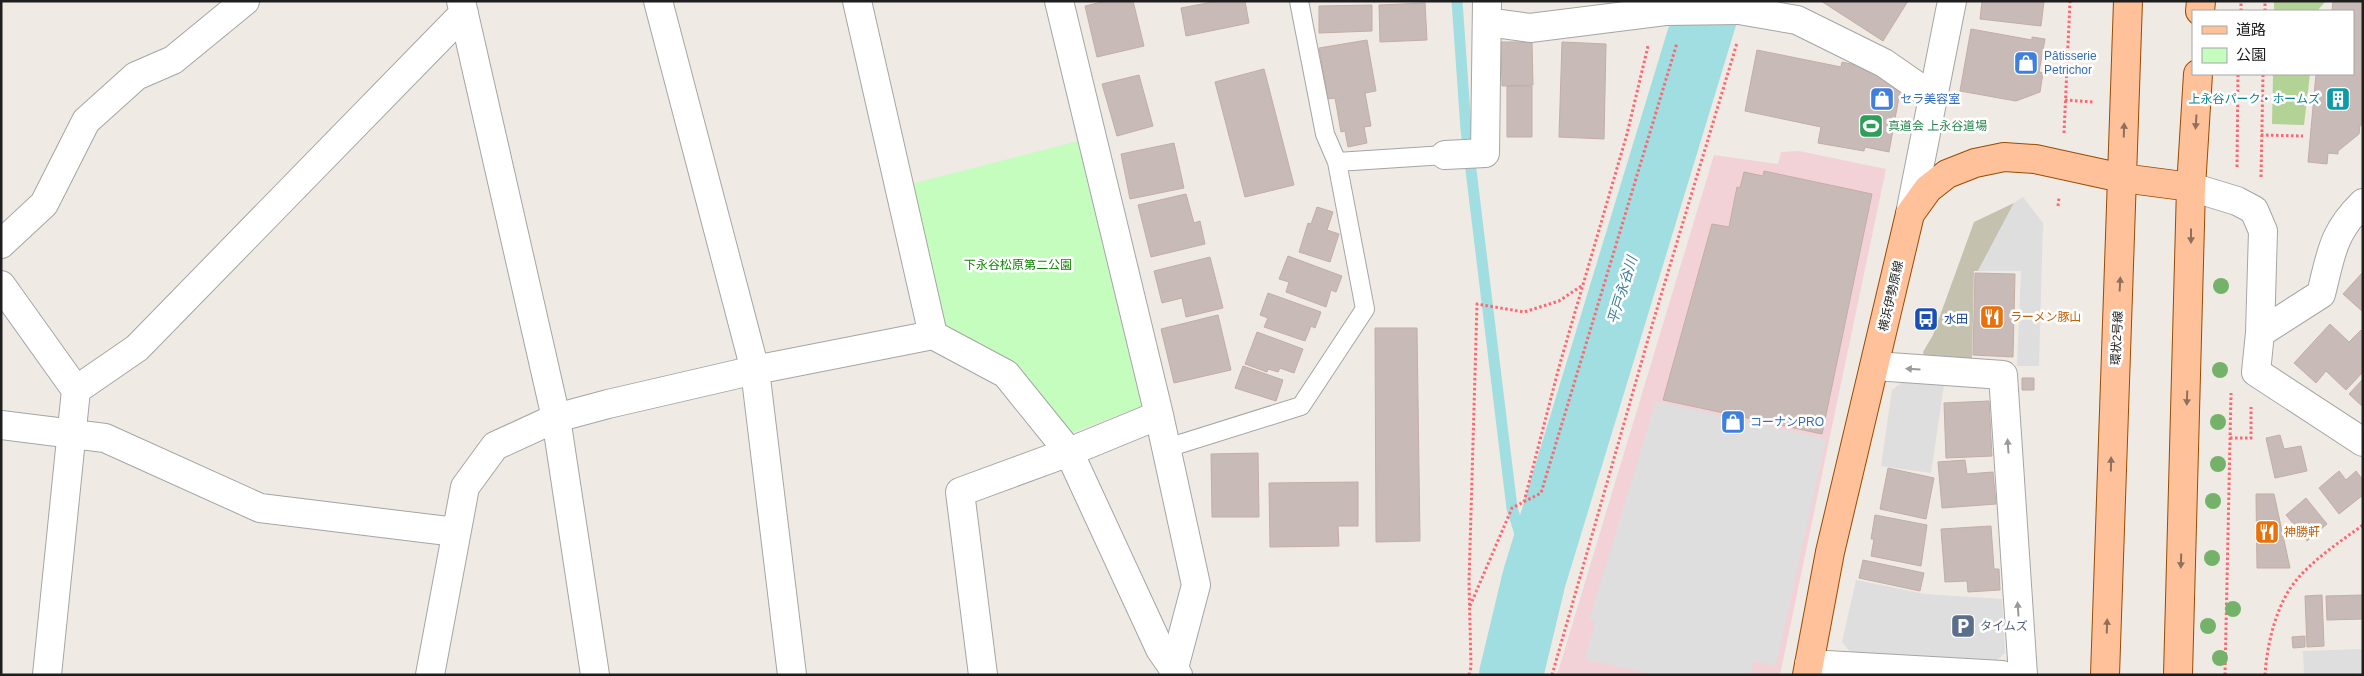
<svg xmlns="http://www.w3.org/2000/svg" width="2364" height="676" viewBox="0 0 2364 676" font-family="Helvetica,'Noto Sans JP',sans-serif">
<rect width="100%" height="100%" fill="#f0eae4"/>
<path fill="#f2d2d6" d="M1799,151L1886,169L1780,675H1557L1714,155L1778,164L1781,152Z"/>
<path fill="#c5c1af" d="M2014,203L1978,271H1974L1972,358L1924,356L1923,352L1933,335L1974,222Z"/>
<path fill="#b2d296" d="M2274,1H2326L2317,11H2274Z
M2273,74H2310L2304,125L2272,124Z"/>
<path fill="#c4fdbe" d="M1078,141L1142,406L1072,433L1020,367L942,324L911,184Z"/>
<path fill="#dedede" d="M2023,197L2043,223L2039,366H2017L2021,271H1978L2014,203Z
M1906,379L1944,385L1931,473L1881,466L1892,390Z
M1656,401L1826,439L1776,666L1754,661L1750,675H1657L1585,659L1595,622L1589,620Z
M1856,580L1925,594L2002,599L2005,653L1995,662L1851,653L1842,642Z
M2363,649V675H2304L2303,651Z"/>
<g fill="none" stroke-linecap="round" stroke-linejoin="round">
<path stroke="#a1dee1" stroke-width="11" d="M1457,1L1466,129L1512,508L1534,579"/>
<path stroke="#a1dee1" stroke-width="64" d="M1511,675L1534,579L1710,1"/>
</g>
<path fill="#c8bbb7" stroke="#c3ada5" d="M1106,1H1133L1144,46L1097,57L1085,6Z
M1218,1H1245L1249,23L1186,36L1181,8Z
M1821,1H1908L1883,41Z
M1982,1H2044L2041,26L1980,19Z
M2333,1H2363V125H2360L2359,134L2338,151V154L2328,153L2327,164L2308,162L2316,74H2353V11H2332Z
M1425,3L1427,40L1380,42L1379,5Z
M1372,5V31L1319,33V6Z
M1971,29L2032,40V37L2045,39L2039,72L2043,73L2040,92L2016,101L1960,91Z
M1367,40L1376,91L1365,93L1371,126L1364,127L1367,143L1348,147L1345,131L1341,132L1335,98L1328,99L1319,48Z
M1501,42H1532L1533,85L1502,86Z
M1562,42L1606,44L1604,139L1559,137Z
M1757,50L1841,67L1842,62L1871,68L1901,86L1889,152L1865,147L1864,151L1818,143L1821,127L1745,111Z
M1264,69L1294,185L1245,197L1215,82Z
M1139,75L1153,126L1117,136L1102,84Z
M1507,86H1532V137H1507Z
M1174,143L1184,188L1130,199L1121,154Z
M1764,171L1872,194L1822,434L1663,400L1712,224L1729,227L1737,187L1740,188L1744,172L1763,176Z
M1186,194L1194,223L1200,221L1205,244L1151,257L1138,205Z
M1317,207L1333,212L1327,230L1339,234L1330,262L1299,252L1308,223L1311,224Z
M1288,256L1342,276L1336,292L1331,290L1326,307L1286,292L1289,282L1279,279Z
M1210,257L1223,308L1186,317L1182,298L1162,303L1154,271Z
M2363,272V312L2343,294Z
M1975,273L2015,274L2013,357L1973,355Z
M1268,293L1321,312L1315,328L1311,326L1305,341L1264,327L1268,318L1260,315Z
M1218,315L1231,370L1174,383L1161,329Z
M2330,324L2349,342L2361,330L2363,332V372L2346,390L2326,371L2316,383L2294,363Z
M1375,328H1417L1420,541L1376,542Z
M1257,332L1303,349L1294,373L1280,368L1278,372L1268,369L1267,372L1245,364Z
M1243,366L1283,380L1276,401L1235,388Z
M2022,378H2034V390H2022Z
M2363,379V407L2349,394Z
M1989,401L1992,456L1946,458L1944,403Z
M2280,435L2284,449L2301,446L2307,471L2275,478L2266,438Z
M1258,453L1259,517H1212L1211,454Z
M1965,460L1967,474L1993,472L1996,504L1942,508L1938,462Z
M1888,468L1934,478L1926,519L1880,509Z
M2339,471L2346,480L2356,471L2363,480V495L2339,514L2319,488Z
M1358,482V526H1338L1339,546L1270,547L1269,483Z
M2256,494H2274L2290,568H2257Z
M2306,498L2327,524L2307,541L2286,515Z
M1875,515L1927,525L1921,566L1871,556L1874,539H1871Z
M1991,526L1994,569H1999L2000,590L1968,592L1967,581L1945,582L1941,529Z
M1863,560L1924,573L1920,591L1859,578Z
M2322,595L2324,646L2307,647L2305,596Z
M2363,595V619L2327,620L2326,596Z
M2305,636V647L2293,648L2292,637Z"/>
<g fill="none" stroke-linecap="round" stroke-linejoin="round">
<defs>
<path id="service" d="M1299,1L1325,134L1337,162
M1167,448L1301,406L1365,309L1337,162L1445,155"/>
<path id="minor" d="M461,1L556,418L595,675
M658,1L755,370L792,675
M857,1L933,335
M1059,1L1159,415L1196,585L1174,668
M1739,10L1797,20L1884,63L1933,97
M1487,22L1530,28L1665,11
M1445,155L1485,153L1487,1
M2191,187L2237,201L2254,210L2263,231L2260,333L2256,372L2363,442
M1,244L44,204L86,121L136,76L173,60L245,1
M1,285L76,390L47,675
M2260,333L2321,294C2331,255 2332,233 2363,203
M1875,366L2003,375L2023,675
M76,390L137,348L464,13
M1,425L105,438L260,508L456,532
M1809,664L2002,675
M983,675L960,492L1069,452L1159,415"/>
<path id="tertiary" d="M1910,214L1952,1
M430,675L465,487L495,446L556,418L608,404L755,370L933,335L1006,374L1069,452L1160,649L1178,675"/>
<path id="primary" d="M2200,11L2201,1
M1807,675L1830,552L1910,214L1928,189L1947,174L1975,163L2004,157L2035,159L2122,178L2191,187
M2105,675L2128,1
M2178,675L2191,187L2198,74"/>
</defs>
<use href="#service" stroke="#a5a5a5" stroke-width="20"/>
<use href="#minor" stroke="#a5a5a5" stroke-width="30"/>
<use href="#tertiary" stroke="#a5a5a5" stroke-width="30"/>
<use href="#primary" stroke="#994b00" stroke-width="30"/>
<path stroke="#ff6671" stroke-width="3" stroke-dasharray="2.5 2.5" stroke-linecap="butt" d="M2241,11V1
M2265,11V1
M2065,100L2093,102
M2064,133L2070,1
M2261,135L2303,136
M2237,167L2238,74
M2261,177L2263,74
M2058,206L2059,197
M2230,438H2251V407
M1524,502L1559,367L1627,134L1648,46
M1470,606L1512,508L1541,493L1677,43
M1469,675L1471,667L1469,582L1477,304L1524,312L1559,301L1583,285
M1552,675L1653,322L1737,43
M2225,675L2231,393
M2265,675C2267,643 2277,601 2299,577C2317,557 2341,541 2363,525"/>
<use href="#service" stroke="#fff" stroke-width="18"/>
<use href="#minor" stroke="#fff" stroke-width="28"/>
<use href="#tertiary" stroke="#fff" stroke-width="28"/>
<use href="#primary" stroke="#ffc19a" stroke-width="28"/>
<defs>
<path id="minor-bridge" d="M1665,11L1739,10"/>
</defs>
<use href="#minor-bridge" stroke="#a5a5a5" stroke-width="30" stroke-linecap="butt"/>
<use href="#minor-bridge" stroke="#fff" stroke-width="28"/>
</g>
<g fill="#75b269">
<circle cx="2221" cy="286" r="8"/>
<circle cx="2220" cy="370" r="8"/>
<circle cx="2218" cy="422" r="8"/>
<circle cx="2218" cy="464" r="8"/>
<circle cx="2213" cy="501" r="8"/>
<circle cx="2212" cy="558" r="8"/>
<circle cx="2233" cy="609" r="8"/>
<circle cx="2208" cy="626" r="8"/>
<circle cx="2220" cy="658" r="8"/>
</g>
<defs><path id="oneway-solid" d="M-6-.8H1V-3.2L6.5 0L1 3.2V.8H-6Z" transform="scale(1.25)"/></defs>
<g fill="#8e705c">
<use href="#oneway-solid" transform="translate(2196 122) rotate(94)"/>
<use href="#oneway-solid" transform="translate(2124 130) rotate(-88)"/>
<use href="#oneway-solid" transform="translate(2191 236) rotate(90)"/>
<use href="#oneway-solid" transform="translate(2120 284) rotate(-87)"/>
<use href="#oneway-solid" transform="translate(2187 398) rotate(92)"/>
<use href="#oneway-solid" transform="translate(2111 464) rotate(-89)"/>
<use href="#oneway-solid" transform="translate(2181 561) rotate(92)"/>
<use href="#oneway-solid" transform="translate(2107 626) rotate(-88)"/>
</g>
<g fill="#9a9a9a">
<use href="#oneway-solid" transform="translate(1913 369) rotate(-176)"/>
<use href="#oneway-solid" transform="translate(2008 446) rotate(-94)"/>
<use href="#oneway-solid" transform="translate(2018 609) rotate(-94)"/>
</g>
<defs>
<symbol id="shop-square" viewBox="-11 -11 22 22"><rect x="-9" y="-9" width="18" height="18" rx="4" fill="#3f7fe0" stroke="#fff"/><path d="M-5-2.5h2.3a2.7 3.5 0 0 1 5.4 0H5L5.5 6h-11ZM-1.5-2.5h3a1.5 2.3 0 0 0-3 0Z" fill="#fff"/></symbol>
<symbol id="building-square" viewBox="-11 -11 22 22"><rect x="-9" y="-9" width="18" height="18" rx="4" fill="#0f9aa8" stroke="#fff"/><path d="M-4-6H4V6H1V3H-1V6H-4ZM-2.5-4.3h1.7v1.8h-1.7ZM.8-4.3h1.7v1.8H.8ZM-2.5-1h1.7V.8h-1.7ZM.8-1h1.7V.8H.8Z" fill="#fff"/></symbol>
<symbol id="stadium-square" viewBox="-11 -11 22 22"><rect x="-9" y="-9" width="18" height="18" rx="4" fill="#2e9e5b" stroke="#fff"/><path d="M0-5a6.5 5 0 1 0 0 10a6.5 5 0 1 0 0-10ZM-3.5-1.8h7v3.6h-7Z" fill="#fff"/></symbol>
<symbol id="restaurant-square" viewBox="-11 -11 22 22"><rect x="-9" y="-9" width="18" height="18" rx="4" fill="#e8710a" stroke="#fff"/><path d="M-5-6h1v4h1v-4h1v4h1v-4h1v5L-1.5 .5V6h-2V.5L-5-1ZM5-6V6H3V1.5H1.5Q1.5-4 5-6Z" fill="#fff"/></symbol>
<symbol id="bus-square" viewBox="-11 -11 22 22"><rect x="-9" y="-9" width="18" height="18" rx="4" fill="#1a4fb4" stroke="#fff"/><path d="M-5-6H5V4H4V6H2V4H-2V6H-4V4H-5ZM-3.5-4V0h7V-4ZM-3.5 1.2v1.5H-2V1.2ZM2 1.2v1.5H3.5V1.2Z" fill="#fff"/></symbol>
<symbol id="parking-square" viewBox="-11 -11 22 22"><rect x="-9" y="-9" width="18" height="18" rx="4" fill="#5c6f8a" stroke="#fff"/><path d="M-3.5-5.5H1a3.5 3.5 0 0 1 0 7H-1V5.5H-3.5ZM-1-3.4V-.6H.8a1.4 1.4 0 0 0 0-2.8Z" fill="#fff"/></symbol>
</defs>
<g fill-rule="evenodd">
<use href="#shop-square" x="2012" y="49" width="28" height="28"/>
<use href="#shop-square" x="1868" y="85" width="28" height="28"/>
<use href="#building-square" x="2324" y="85" width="28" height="28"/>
<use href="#stadium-square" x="1857" y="112" width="28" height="28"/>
<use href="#restaurant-square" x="1978" y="303" width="28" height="28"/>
<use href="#bus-square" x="1912" y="305" width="28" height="28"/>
<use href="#shop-square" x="1719" y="408" width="28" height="28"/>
<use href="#restaurant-square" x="2253" y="518" width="28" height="28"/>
<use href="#parking-square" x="1949" y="612" width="28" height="28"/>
</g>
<g text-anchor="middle" stroke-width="5" stroke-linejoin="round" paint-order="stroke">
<g font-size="12" fill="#366cbe" stroke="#fff" text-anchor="start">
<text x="2044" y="60">Pâtisserie<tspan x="2044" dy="14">Petrichor</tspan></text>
<text x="1900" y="103">セラ美容室</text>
<text x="1750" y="426">コーナンPRO</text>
</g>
<g font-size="12" fill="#0d838f" stroke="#fff" text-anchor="end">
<text x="2320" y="103">上永谷パーク・ホームズ</text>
</g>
<g font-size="12" fill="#27864d" stroke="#fff" text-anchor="start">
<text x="1888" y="130">真道会 上永谷道場</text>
</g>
<g font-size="12" fill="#108504" stroke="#fff">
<text x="1018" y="269">下永谷松原第二公園</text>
</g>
<g font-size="12" fill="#1e1e1e" stroke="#fff">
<text transform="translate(1891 296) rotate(-77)" y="4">横浜伊勢原線</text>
<text transform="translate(2117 338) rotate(-87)" y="4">環状2号線</text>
</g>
<g font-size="12" fill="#c56008" stroke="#fff" text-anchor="start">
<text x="2010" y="321">ラーメン豚山</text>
<text x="2284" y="536">神勝軒</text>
</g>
<g font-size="12" fill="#164399" stroke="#fff" text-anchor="start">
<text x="1944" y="323">水田</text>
</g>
<g font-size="12" fill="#4e5e75" stroke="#fff" text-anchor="start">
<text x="1980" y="630">タイムズ</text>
</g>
<g font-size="14" font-style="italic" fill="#3c7d9c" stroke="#fff">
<text transform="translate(1622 290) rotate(-73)" y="5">平戸永谷川</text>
</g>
</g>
<rect width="2364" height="676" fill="none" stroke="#1e1e1e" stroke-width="5"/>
<rect x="2192" y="10" width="162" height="65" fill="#ffffff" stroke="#a5a5a5"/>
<rect x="2202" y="26" width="25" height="8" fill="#ffc19a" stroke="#a5a5a5"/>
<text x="2236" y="35" font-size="15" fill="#1e1e1e">道路</text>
<rect x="2202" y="48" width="25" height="15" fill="#c4fdbe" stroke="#a5a5a5"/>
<text x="2236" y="60" font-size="15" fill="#1e1e1e">公園</text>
</svg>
